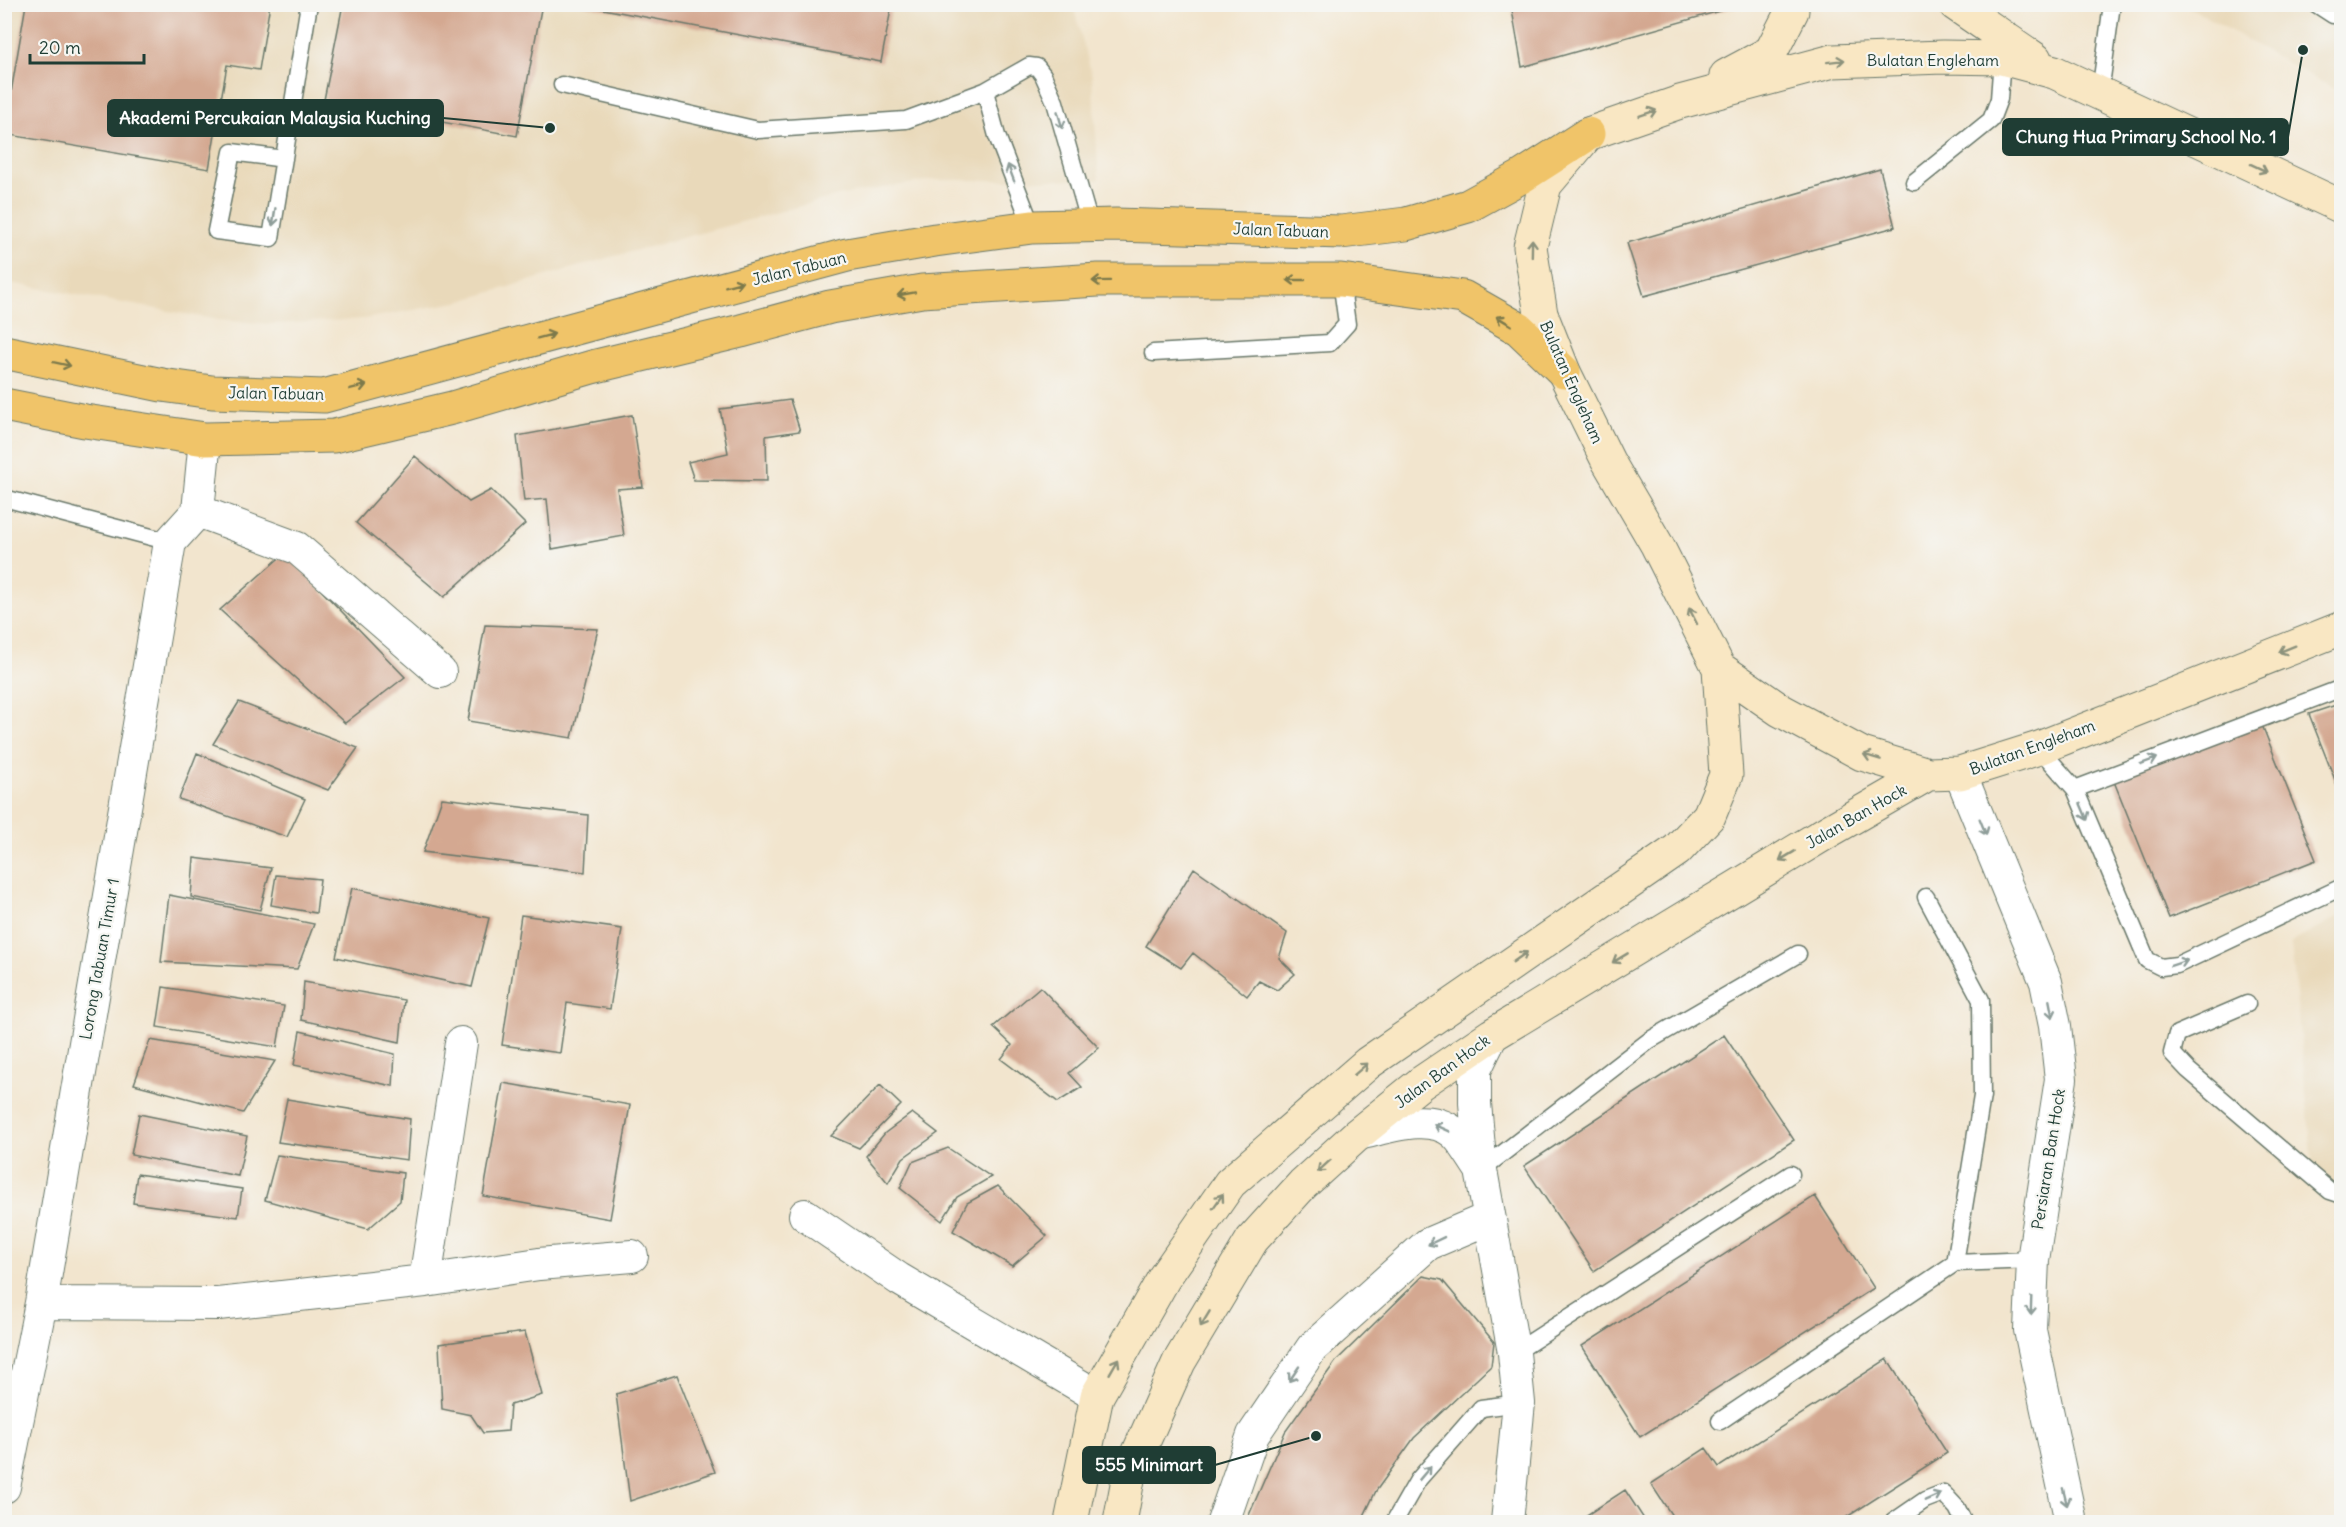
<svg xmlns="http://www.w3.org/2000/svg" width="2346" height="1527" viewBox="0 0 2346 1527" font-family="Delius,sans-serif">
<rect width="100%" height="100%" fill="#f6f6f2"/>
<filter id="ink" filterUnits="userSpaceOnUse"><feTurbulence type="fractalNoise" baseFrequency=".0167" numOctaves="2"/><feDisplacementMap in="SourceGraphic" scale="12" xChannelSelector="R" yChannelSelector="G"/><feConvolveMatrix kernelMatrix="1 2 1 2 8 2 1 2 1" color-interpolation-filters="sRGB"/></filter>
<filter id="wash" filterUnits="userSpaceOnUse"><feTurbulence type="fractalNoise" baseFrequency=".008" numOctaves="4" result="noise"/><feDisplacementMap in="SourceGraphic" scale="24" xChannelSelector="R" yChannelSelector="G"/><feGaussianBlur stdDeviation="1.35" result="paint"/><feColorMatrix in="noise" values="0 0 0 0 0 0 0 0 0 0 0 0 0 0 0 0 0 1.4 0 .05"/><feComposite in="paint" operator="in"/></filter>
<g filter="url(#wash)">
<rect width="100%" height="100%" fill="#f2e5ce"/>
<path fill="#e9d9ba" d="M2189,4L2341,5V93L2189,7Z
M4,5H1073L1092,76L1099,180H932L841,195L600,260L457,302L364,319L272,324L219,320L5,282Z
M2341,915V1186L2314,1175L2291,943Z"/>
<g id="blocks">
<path fill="#d4a891" d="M26,4H270L259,70L227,65L209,169L4,134Z
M343,4H542L517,136L324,100Z
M577,4H892L881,62Z
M1511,4H1740L1741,5L1522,67Z
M1880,169L1895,227L1644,296L1627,243Z
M790,400L800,431L766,436L767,481L694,480L688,462L728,453L720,409Z
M632,415L643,487L617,489L624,536L552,549L547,499L524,501L517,436Z
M415,456L469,502L491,490L525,524L444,597L356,523Z
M285,553L405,677L345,723L220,610Z
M485,625L598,629L572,738L468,721Z
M239,702L358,748L328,790L213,744Z
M2342,703V795H2341L2309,714Z
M2260,720L2316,860L2169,918L2113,779Z
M197,753L305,799L287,837L179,799Z
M442,798L588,815L585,872L423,852Z
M194,858L271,868L260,910L191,897Z
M1194,868L1287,933L1279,958L1295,974L1277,990L1259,981L1247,996L1193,953L1181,968L1146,946Z
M276,875L320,879L316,913L271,905Z
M352,888L489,918L472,987L336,957Z
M169,895L314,924L297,969L161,962Z
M521,915L622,929L610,1009L567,1003L560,1053L502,1045Z
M304,982L404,1000L400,1042L301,1020Z
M163,987L284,1006L277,1047L157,1027Z
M1040,987L1099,1048L1069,1073L1082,1087L1058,1102L1001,1059L1012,1045L993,1027Z
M300,1031L395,1054L393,1086L294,1065Z
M1724,1035L1794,1140L1594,1271L1524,1166Z
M150,1040L275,1061L243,1113L134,1084Z
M503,1083L630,1105L610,1219L483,1196Z
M880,1085L901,1105L859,1148L831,1136Z
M287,1099L410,1119L407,1160L278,1142Z
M912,1113L938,1133L903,1158L888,1183L866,1156L885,1133Z
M139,1114L247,1136L238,1176L131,1155Z
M948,1148L991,1177L957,1197L942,1221L900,1188L912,1162Z
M277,1155L403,1173L400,1201L368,1229L265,1200Z
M137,1174L242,1189L238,1217L133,1203Z
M998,1186L1047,1236L1012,1266L953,1231L967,1203Z
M1815,1196L1874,1288L1640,1437L1582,1346Z
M1423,1276L1442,1280L1494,1342L1491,1366L1414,1438L1376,1491L1361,1522H1246L1285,1432L1336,1361Z
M525,1332L542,1395L510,1405L508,1431L483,1433L471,1415L442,1409L439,1344Z
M1887,1359L1947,1453L1839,1522H1676L1651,1484L1706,1448L1719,1467Z
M677,1375L715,1472L630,1501L616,1394Z
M1625,1490L1646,1522H1576Z"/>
</g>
</g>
<g filter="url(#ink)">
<use href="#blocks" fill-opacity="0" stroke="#69786a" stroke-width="1.5"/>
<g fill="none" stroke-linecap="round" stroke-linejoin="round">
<defs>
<path id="lane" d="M2316,4L2333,15H2342
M562,85L758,130L906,120L985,91L1029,66L1037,67L1043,75L1055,102L1090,224
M985,91L997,136L1032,227
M2100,93L2112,4
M284,159L232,152L216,231L271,238L309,4
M1914,182L1991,120L1999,99L2002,58
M1153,353L1330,343L1347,324L1341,280
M4,498L170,542
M2039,748L2075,789L2147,960L2161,967L2177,965L2342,887
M2075,789L2342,688
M1926,897L1981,1000L1982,1096L1955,1263
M2247,1004L2177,1034L2172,1053L2188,1070L2330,1191L2342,1195
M1481,1170L1650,1040L1798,954
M1514,1353L1791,1174
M1720,1421L1955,1263L2033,1260
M1394,1522L1418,1480L1481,1408L1519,1403
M1893,1522L1925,1500L1943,1493L1957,1508L1964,1522"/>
<path id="street" d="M198,511L297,548L440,672
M1960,773L2046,982L2055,1026L2061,1079L2033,1260L2030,1330L2071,1522
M1492,1035L1475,1070V1103L1481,1170L1514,1353L1519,1403L1507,1522
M1358,1134C1387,1128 1427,1112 1453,1132C1463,1140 1473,1159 1481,1170
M805,1215L899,1279L1097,1396
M425,1281L461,1043
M41,1303L218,1304L425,1281L539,1264L632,1256
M4,1487L41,1303L170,542L198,511L205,439
M1223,1522L1253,1435L1312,1348L1428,1244L1489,1218"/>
<path id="secondary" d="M1955,4L2035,59
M1726,76L1771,52L1792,11L1791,4
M2342,207L2054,72L2002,58L1943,57L1833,61L1680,102L1588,134L1545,185L1530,247L1541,314L1564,372L1608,461L1657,545L1719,668L1780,710L1862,754L1928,774L1960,773L2039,748L2342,628
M1071,1522L1097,1396L1164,1278L1230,1183L1368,1063L1677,850L1709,816L1726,775L1719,668
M1120,1522L1129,1474L1179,1362L1252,1240L1303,1184L1358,1134L1421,1083L1492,1035L1829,831L1928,774"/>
<path id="primary" d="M4,352L162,385L212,392L324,396L847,255L935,240L1032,227L1116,225L1341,232L1406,224L1468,206L1521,177L1588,134
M4,405L85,421L205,439L334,436L452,408L592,367L741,331L830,307L922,291L1098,280H1341L1463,297L1519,329L1564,372"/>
</defs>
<use href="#lane" stroke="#69786a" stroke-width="19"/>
<use href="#street" stroke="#69786a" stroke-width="34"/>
<use href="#secondary" stroke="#69786a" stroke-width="35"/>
<use href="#primary" stroke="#69786a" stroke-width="35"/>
<use href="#lane" stroke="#fff" stroke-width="16"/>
<use href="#street" stroke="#fff" stroke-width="32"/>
<use href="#secondary" stroke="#f9e7c3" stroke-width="33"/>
<use href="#primary" stroke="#f0c469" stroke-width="33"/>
</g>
<defs><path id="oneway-shaft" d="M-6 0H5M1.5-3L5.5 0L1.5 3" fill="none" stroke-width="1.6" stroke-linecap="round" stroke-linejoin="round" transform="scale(1.5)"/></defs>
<g stroke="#8c927c">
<use href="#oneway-shaft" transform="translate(1836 61) rotate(-7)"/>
<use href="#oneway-shaft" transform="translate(1648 113) rotate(-19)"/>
<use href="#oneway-shaft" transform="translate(2259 168) rotate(25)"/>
<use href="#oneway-shaft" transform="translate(1532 248) rotate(-89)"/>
<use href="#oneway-shaft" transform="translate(1693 616) rotate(-117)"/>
<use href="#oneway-shaft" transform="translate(2287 649) rotate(158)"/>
<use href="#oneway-shaft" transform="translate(1872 757) rotate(-163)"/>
<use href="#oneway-shaft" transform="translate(1787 856) rotate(149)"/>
<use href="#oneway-shaft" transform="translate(1520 957) rotate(-35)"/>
<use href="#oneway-shaft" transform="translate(1620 958) rotate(149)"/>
<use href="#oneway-shaft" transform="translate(1361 1069) rotate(-41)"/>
<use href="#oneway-shaft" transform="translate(1324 1166) rotate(138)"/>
<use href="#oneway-shaft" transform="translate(1218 1201) rotate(-55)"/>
<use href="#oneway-shaft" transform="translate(1205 1319) rotate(121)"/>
<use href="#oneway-shaft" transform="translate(1114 1366) rotate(-60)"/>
</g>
<g stroke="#8f9e9a">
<use href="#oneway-shaft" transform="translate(1060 120) rotate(74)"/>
<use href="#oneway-shaft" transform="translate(1011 173) rotate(-111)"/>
<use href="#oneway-shaft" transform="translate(274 217) rotate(99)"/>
<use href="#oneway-shaft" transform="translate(2149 761) rotate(-20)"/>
<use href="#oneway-shaft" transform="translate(2084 812) rotate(67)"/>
<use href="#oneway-shaft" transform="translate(1983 827) rotate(68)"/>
<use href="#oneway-shaft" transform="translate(2179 963) rotate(-18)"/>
<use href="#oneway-shaft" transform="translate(2051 1009) rotate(79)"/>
<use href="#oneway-shaft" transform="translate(1442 1128) rotate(-156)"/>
<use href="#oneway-shaft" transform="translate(1436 1241) rotate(154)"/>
<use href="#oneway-shaft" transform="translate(2031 1306) rotate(92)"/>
<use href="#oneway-shaft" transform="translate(1294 1374) rotate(124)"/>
<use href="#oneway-shaft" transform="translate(1425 1473) rotate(-50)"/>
<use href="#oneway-shaft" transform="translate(1933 1497) rotate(-24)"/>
<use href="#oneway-shaft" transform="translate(2065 1497) rotate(76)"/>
</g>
<g stroke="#7d7a4c">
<use href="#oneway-shaft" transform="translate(1296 280) rotate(-180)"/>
<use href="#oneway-shaft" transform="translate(1101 281) rotate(179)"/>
<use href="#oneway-shaft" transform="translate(734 284) rotate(-15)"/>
<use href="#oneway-shaft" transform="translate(906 294) rotate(170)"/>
<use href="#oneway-shaft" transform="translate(1504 321) rotate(-149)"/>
<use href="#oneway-shaft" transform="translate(546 336) rotate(-15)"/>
<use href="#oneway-shaft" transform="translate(62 364) rotate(12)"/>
<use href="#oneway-shaft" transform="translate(358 387) rotate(-14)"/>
</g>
</g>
<g text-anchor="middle" stroke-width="4.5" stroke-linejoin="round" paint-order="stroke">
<g font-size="16" fill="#1f3d34" stroke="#f6f6f2">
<text x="1933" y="66">Bulatan Engleham</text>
<text transform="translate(1281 230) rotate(2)" y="6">Jalan Tabuan</text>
<text transform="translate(799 268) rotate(-14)" y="6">Jalan Tabuan</text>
<text transform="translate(1572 382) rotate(66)" y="6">Bulatan Engleham</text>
<text transform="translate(276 393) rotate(1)" y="6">Jalan Tabuan</text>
<text transform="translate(2032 747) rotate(-20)" y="6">Bulatan Engleham</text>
<text transform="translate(1856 816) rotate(-30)" y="6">Jalan Ban Hock</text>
<text transform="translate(99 959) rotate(-80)" y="6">Lorong Tabuan Timur 1</text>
<text transform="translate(1442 1071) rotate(-36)" y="6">Jalan Ban Hock</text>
<text transform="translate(2048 1159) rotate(-81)" y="6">Persiaran Ban Hock</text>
</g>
</g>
<path fill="none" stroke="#1f3d34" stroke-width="2" d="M550 128L443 118M2303 50L2288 137M1316 1436L1215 1465"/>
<g fill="#1f3d34" stroke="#f6f6f2" stroke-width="2">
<circle cx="550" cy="128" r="6"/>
<circle cx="2303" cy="50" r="6"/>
<circle cx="1316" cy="1436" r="6"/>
</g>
<g fill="#1f3d34" stroke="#1f3d34" stroke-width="2">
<rect x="108" y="100" width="335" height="36" rx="6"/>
<rect x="2003" y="119" width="285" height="36" rx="6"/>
<rect x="1083" y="1447" width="132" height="36" rx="6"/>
</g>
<g font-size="18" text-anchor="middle" font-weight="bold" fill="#fff">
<text x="275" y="124">Akademi Percukaian Malaysia Kuching</text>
<text x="2146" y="143">Chung Hua Primary School No. 1</text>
<text x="1149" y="1471">555 Minimart</text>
</g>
<rect width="2346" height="1527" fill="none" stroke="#f6f6f2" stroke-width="24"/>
<path d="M30 54v9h114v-9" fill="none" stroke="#1f3d34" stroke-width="3"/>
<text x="39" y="54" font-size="18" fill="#1f3d34" stroke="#f6f6f2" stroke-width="4.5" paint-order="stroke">20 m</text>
</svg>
